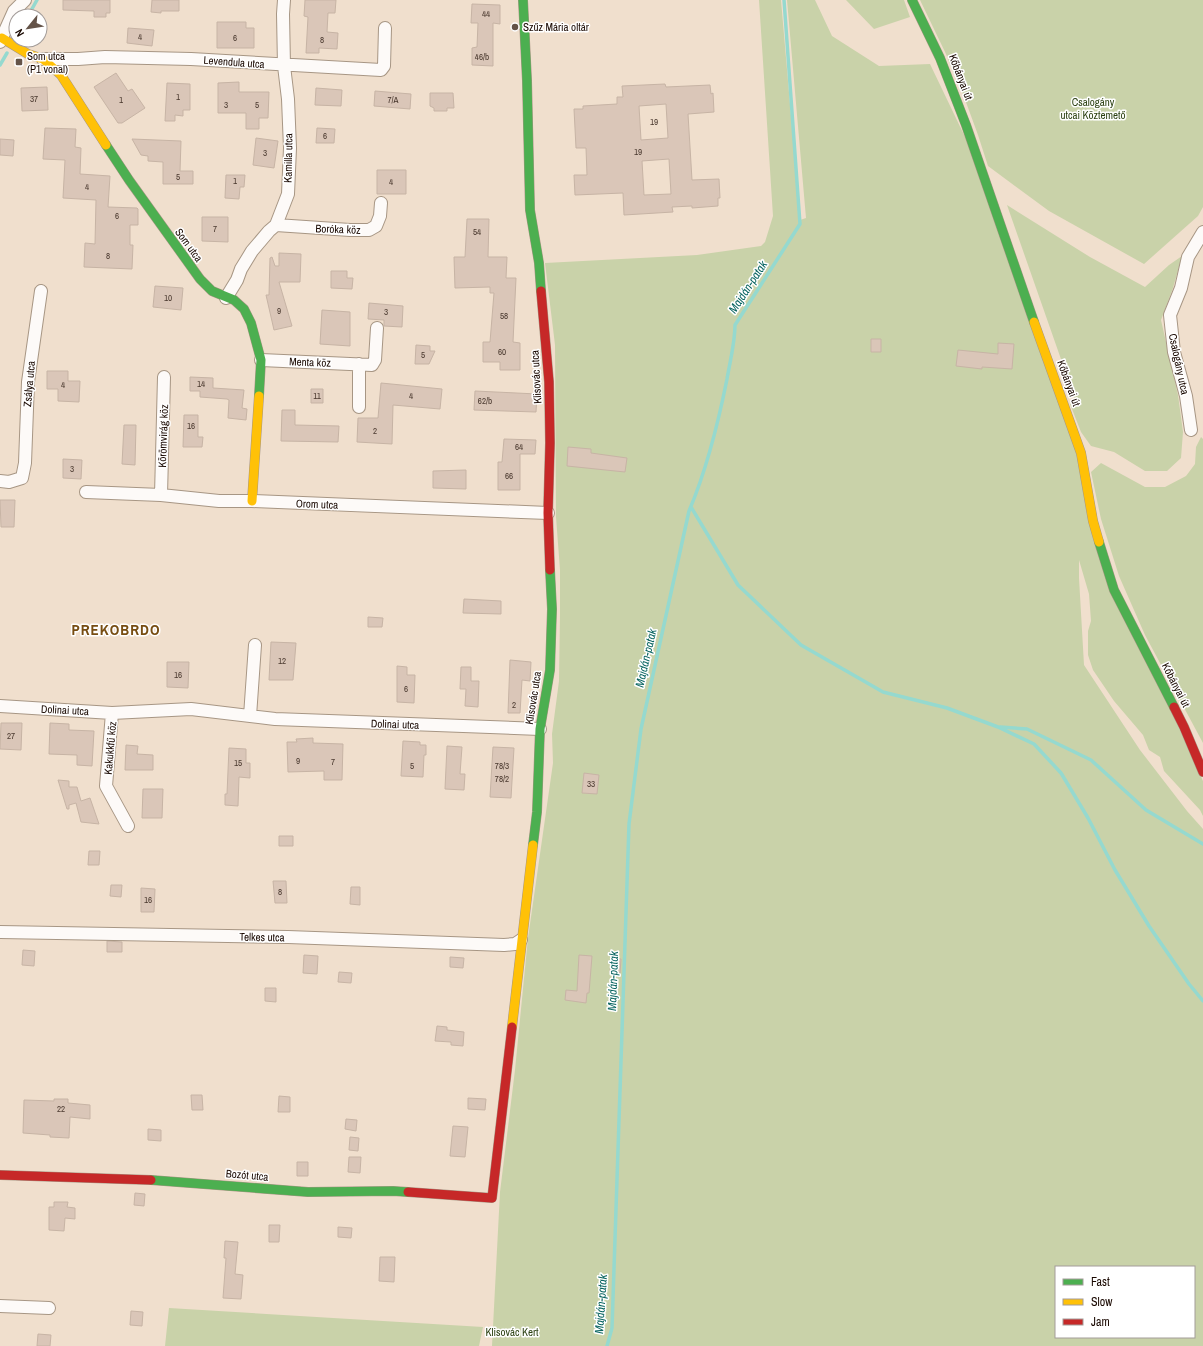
<svg xmlns="http://www.w3.org/2000/svg" width="1203" height="1346" viewBox="0 0 1203 1346" font-family="'Archivo Narrow',sans-serif">
<rect width="100%" height="100%" fill="#f0dfcd"/>
<path fill="#c9d2a9" fill-rule="evenodd" d="M759,0H781L800,220L806,218L787,0H815L832,36L879,66L930,64L966,139L1081,453L1093,538L1203,781V816L1200,810L1164,771L1160,757L1149,750L1143,735L1114,701L1093,670L1088,655V631L1091,621L1089,594L1079,560V578L1084,665L1140,750L1187,811L1203,829V1346H492L500,1192L515,1070L528,938L553,763L552,734L559,681L560,615V570L556,517L555,345L545,263L697,255L761,246L765,242L773,216ZM1056,1267H1194V1337H1056Z
M846,0H904L910,17L874,29Z
M920,0H1203V207L1198,216L1144,264L1049,211L988,166L978,135L963,94L946,54Z
M1007,205L1090,257L1145,287L1169,265L1182,256L1173,288L1161,320L1178,395L1183,432L1181,458L1167,471H1145L1114,452L1091,446L1081,432L1070,404L1076,402Z
M1201,437L1203,439V743L1145,635L1119,576L1101,519L1091,472L1101,463L1145,487H1165L1186,476L1195,464L1196,447Z
M169,1308L483,1327L479,1346H165Z"/>
<g fill="none" stroke-linecap="round" stroke-linejoin="round">
<path stroke="#95d9cf" stroke-width="3.5" d="M28,16L37,0
M0,65L7,53
M691,507L738,585L801,645L883,692L947,708L998,727L1034,744L1061,773L1088,818L1115,870L1149,926L1189,984L1203,1001
M1000,727L1027,729L1091,760L1146,810L1203,844
M607,1346L612,1328L629,824L641,729L689,511C707,469 718,424 727,379C730,361 735,343 735,325L800,224L784,0"/>
</g>
<path fill="#dac6b8" stroke="#c7b4a5" fill-rule="evenodd" d="M63,0H110V13H106V17H94V11L63,10Z
M152,0H179V11H161V13L151,12Z
M305,0H336L335,13H328L327,32L338,33L337,49L319,48V53H306L308,17L304,16Z
M472,4L500,5V24L493,23V66L472,65V48L477,47L478,23H471Z
M217,22H246V28H254V48H217Z
M128,28L154,30L152,46L127,43Z
M116,73L128,91L132,89L145,108L122,123H118L94,87Z
M239,82V92H269L268,118H259V129H246V113H218V83Z
M167,83L190,84V110H183V116L175,115V121H165Z
M665,84L666,87L710,85L711,94L713,93L714,112L688,114L692,180L719,179L720,198H718V206L692,208V206L672,207L673,212L624,215L623,193L575,195L574,175H587L586,148H576L574,109H583V106L617,104V97H623L622,86ZM666,104L668,138L641,140L639,106ZM669,159L671,194L644,195L642,161Z
M47,87L48,110L22,111L21,88Z
M316,88L342,90L341,106L315,105Z
M375,91L411,94L410,109L374,106Z
M430,93H453L454,108H447V111H434V108L430,106Z
M45,128L76,129L75,147L81,148L80,174L110,176L108,207L137,208L138,209V225H130V245H133L132,269L84,267L85,243L95,244L96,200L63,198L65,160L43,159Z
M317,128L335,129L334,143H316Z
M256,138L278,141L274,168L253,165Z
M0,139L14,140L13,156L0,155Z
M132,139L181,141L180,171H193V184H163V162L148,161V156L141,155Z
M377,170H406V194H377Z
M226,175H245L244,187H240L239,199L225,198Z
M202,217H228V242L202,241Z
M467,219H489L488,257H507L506,278H516L513,342L520,343V370H500V362H483V342H490L494,293H490V287L455,288L454,257H465Z
M279,253L301,254L300,282H279L292,326L274,330L266,295H269L270,258L272,257L275,266H279Z
M331,271H347V278H353L352,289L331,288Z
M155,286L183,288L181,310L153,307Z
M369,303L403,306L402,327L384,326V320L368,319Z
M322,310L350,312V346L320,344Z
M871,339H881V352H871Z
M998,343L1014,344L1012,369L982,367V369L956,366L958,350L998,354Z
M416,345L430,346V351H435L429,364H415Z
M47,371H68V381H80L79,402L58,401V389H47Z
M190,377L213,378V388L244,390L242,408L247,409L246,420L228,418L229,400L227,399L200,397V391H190Z
M381,383L442,389L440,409L393,405L392,444L357,442L358,418H378Z
M311,389H323V403H311Z
M475,391L537,394L536,412L474,410Z
M282,410H295V425L339,426L338,442L281,441Z
M184,415H198V437H203L202,447H183Z
M124,425H136L135,465L122,464Z
M504,439L536,440L535,454H520V490H498V462H502Z
M568,447L591,449V453L627,458L625,472L567,466Z
M63,459L82,460L81,479L63,478Z
M466,470V489L433,488V471Z
M0,500H15L14,527H1Z
M464,599L501,601V614L463,613Z
M368,617L383,618L382,627H368Z
M271,642L296,643L293,680H269Z
M510,660L531,662L530,681L522,680L520,713H508Z
M167,662H189L188,688L167,687Z
M397,666L407,667V675H415L414,703L397,702Z
M461,667H471V681H479L478,707L465,706L466,689H460Z
M1,723H22L21,750L0,749Z
M50,723L69,724V730L94,731L92,766L77,765V755L49,754Z
M313,738V743L343,744L342,780H324V771L288,772L287,742H297L296,739Z
M403,741L420,742V745H426V755H424L423,777L401,776Z
M126,745L138,746L137,754L153,755V770H125Z
M447,746L462,747L460,774H465L464,790L445,789Z
M493,747L514,748L511,798L490,797Z
M229,748L246,749V763H250V778L239,777L238,806L225,805V794H227Z
M584,773L599,775L597,794L582,793Z
M58,780L69,781V787H77L81,801L90,798L99,824L81,822L76,803L69,805V809H67Z
M143,789H163L162,818H142Z
M279,836H293V846H279Z
M89,851H100L99,865H88Z
M273,881H286L287,903H275Z
M111,885H122L121,897L110,896Z
M351,887H360V905L350,904Z
M141,888L155,889L154,912H141Z
M107,941L122,942V952H107Z
M23,950L35,951L34,966L22,965Z
M304,955L318,956L317,974L303,973Z
M579,955L592,956L589,993H587L586,1003L565,1000L566,990L577,991Z
M450,957L464,958L463,968L450,967Z
M611,958L621,959L620,973L610,972Z
M339,972L352,973L351,983L338,982Z
M265,988H276V1002L265,1001Z
M437,1026L447,1027V1030L464,1032L463,1046L451,1045V1042L435,1041Z
M191,1095H202L203,1110H192Z
M279,1096L290,1097V1112H278Z
M468,1098L486,1099L485,1110L468,1109Z
M54,1099H68V1103L90,1105V1119L70,1117L69,1138L50,1137V1135L23,1133L24,1100L54,1101Z
M346,1119L357,1120L356,1131L345,1129Z
M453,1126L468,1127L465,1157L450,1156Z
M148,1129L161,1130V1141L148,1140Z
M350,1137L359,1138L358,1151L349,1150Z
M349,1157H361L360,1173L348,1172Z
M297,1162H308V1176H297Z
M135,1193L145,1194L144,1206L134,1205Z
M54,1202H68L67,1207L75,1208V1219L65,1218L64,1231L49,1230V1207H54Z
M269,1225H280L279,1242H269Z
M338,1227L352,1228L351,1238L338,1237Z
M225,1241L238,1242L235,1274L243,1275L241,1299L223,1298L226,1258H224Z
M380,1257H395L394,1282L379,1281Z
M131,1311L143,1312L142,1326L130,1325Z
M38,1334L51,1335L50,1346H37Z"/>
<g fill="none" stroke-linecap="round" stroke-linejoin="round">
<defs>
<path id="street" d="M0,42L14,11L25,0
M43,59H78L105,57L191,59L381,70L384,66L385,28
M276,225L350,230H369L376,226L380,216L381,203
M226,298L237,280L241,269L252,251L269,231L276,225L288,194L290,148L288,99L284,66L283,14L284,0
M261,360L372,365L375,360L377,328
M359,364V407
M1191,430L1186,396L1174,352L1170,315L1181,288L1188,257L1203,232
M0,481L9,482L22,478L25,463L28,382L41,291
M86,492L161,495L219,501H252L548,513
M161,495L164,377
M0,706L112,713L191,709L275,719L540,729
M112,713L106,786L128,826
M250,716L255,645
M0,932L288,937L504,945L515,944L521,940
M0,1306L49,1308"/>
<path id="fast" d="M523,0L527,81L530,210L539,263L541,291
M912,0L940,58L966,125L1034,322
M106,145L129,180L200,279L212,291L234,300L244,309L251,323L261,360L259,396
M1099,542L1114,590L1174,707
M533,845L537,812L540,729L550,670L552,609L550,570
M151,1180L308,1192L393,1191L408,1192"/>
<path id="slow" d="M2,38L28,54L43,59L61,75L106,145
M1034,322L1081,453L1093,521L1099,542
M252,501L259,396
M512,1027L533,845"/>
<path id="jam" d="M541,291L549,382L550,443L548,513L550,570
M1174,707L1184,727L1203,772
M0,1175L151,1180
M408,1192L492,1198L512,1027"/>
</defs>
<use href="#street" stroke="#a79684" stroke-width="14"/>
<use href="#fast" stroke="#a79684" stroke-width="10"/>
<use href="#slow" stroke="#a79684" stroke-width="10"/>
<use href="#jam" stroke="#a79684" stroke-width="10"/>
<use href="#street" stroke="#fdfaf8" stroke-width="12"/>
<use href="#fast" stroke="#4caf50" stroke-width="9"/>
<use href="#slow" stroke="#ffc107" stroke-width="9"/>
<use href="#jam" stroke="#c62828" stroke-width="9"/>
</g>
<g fill="#645348" stroke="#fff" stroke-width="1.5">
<circle cx="515" cy="27" r="4"/>
<rect x="15" y="58" width="8" height="8" rx="2"/>
</g>
<g text-anchor="middle" stroke-width="3" stroke-linejoin="round" paint-order="stroke">
<g font-size="9" fill="#49382e">
<text x="486" y="17">44</text>
<text x="140" y="40">4</text>
<text x="235" y="41">6</text>
<text x="322" y="43">8</text>
<text x="482" y="60">46/b</text>
<text x="178" y="100">1</text>
<text x="34" y="102">37</text>
<text x="121" y="103">1</text>
<text x="393" y="103">7/A</text>
<text x="226" y="108">3</text>
<text x="257" y="108">5</text>
<text x="654" y="125">19</text>
<text x="325" y="139">6</text>
<text x="638" y="155">19</text>
<text x="265" y="156">3</text>
<text x="178" y="180">5</text>
<text x="235" y="184">1</text>
<text x="391" y="185">4</text>
<text x="87" y="190">4</text>
<text x="117" y="219">6</text>
<text x="215" y="232">7</text>
<text x="477" y="235">54</text>
<text x="108" y="259">8</text>
<text x="168" y="301">10</text>
<text x="279" y="314">9</text>
<text x="386" y="315">3</text>
<text x="504" y="319">58</text>
<text x="502" y="355">60</text>
<text x="423" y="358">5</text>
<text x="201" y="387">14</text>
<text x="63" y="388">4</text>
<text x="317" y="399">11</text>
<text x="411" y="399">4</text>
<text x="485" y="404">62/b</text>
<text x="191" y="429">16</text>
<text x="375" y="434">2</text>
<text x="519" y="450">64</text>
<text x="72" y="472">3</text>
<text x="509" y="479">66</text>
<text x="282" y="664">12</text>
<text x="178" y="678">16</text>
<text x="406" y="692">6</text>
<text x="514" y="708">2</text>
<text x="11" y="739">27</text>
<text x="298" y="764">9</text>
<text x="333" y="765">7</text>
<text x="238" y="766">15</text>
<text x="412" y="769">5</text>
<text x="502" y="769">78/3</text>
<text x="502" y="782">78/2</text>
<text x="591" y="787">33</text>
<text x="280" y="895">8</text>
<text x="148" y="903">16</text>
<text x="61" y="1112">22</text>
</g>
<g font-size="11" fill="#190800" stroke="#fff" text-anchor="start">
<text x="523" y="31">Szűz Mária oltár</text>
<text x="27" y="60">Som utca<tspan x="27" dy="13">(P1 vonal)</tspan></text>
</g>
<g font-size="11" fill="#190800" stroke="#fff">
<text transform="translate(234 62) rotate(4)" y="4">Levendula utca</text>
<text transform="translate(961 77) rotate(69)" y="4">Kőbányai út</text>
<text transform="translate(288 158) rotate(-89)" y="4">Kamilla utca</text>
<text transform="translate(338 229) rotate(2)" y="4">Boróka köz</text>
<text transform="translate(189 245) rotate(54)" y="4">Som utca</text>
<text transform="translate(310 362) rotate(2)" y="4">Menta köz</text>
<text transform="translate(1179 364) rotate(78)" y="4">Csalogány utca</text>
<text transform="translate(536 377) rotate(-93)" y="4">Klisovác utca</text>
<text transform="translate(1069 383) rotate(70)" y="4">Kőbányai út</text>
<text transform="translate(29 384) rotate(-85)" y="4">Zsálya utca</text>
<text transform="translate(163 436) rotate(-88)" y="4">Körömvirág köz</text>
<text transform="translate(317 504) rotate(2)" y="4">Orom utca</text>
<text transform="translate(1176 685) rotate(63)" y="4">Kőbányai út</text>
<text transform="translate(533 698) rotate(-81)" y="4">Klisovác utca</text>
<text transform="translate(65 710) rotate(3)" y="4">Dolinai utca</text>
<text transform="translate(395 724) rotate(2)" y="4">Dolinai utca</text>
<text transform="translate(110 748) rotate(-85)" y="4">Kakukkfű köz</text>
<text transform="translate(262 937) rotate(1)" y="4">Telkes utca</text>
<text transform="translate(247 1175) rotate(5)" y="4">Bozót utca</text>
</g>
<g font-size="11" fill="#2b4011" stroke="#fff">
<text x="1093" y="106">Csalogány<tspan x="1093" dy="13">utcai Köztemető</tspan></text>
<text x="512" y="1336">Klisovác Kert</text>
</g>
<g font-size="12" font-style="italic" fill="#096561" stroke="#fff">
<text transform="translate(748 287) rotate(-57)" y="4">Majdán-patak</text>
<text transform="translate(646 658) rotate(-77)" y="4">Majdán-patak</text>
<text transform="translate(613 981) rotate(-88)" y="4">Majdán-patak</text>
<text transform="translate(601 1304) rotate(-86)" y="4">Majdán-patak</text>
</g>
<g font-size="15" font-weight="bold" letter-spacing="1" fill="#774d12" stroke="#fff">
<text x="116" y="635">PREKOBRDO</text>
</g>
</g>
<rect x="1055" y="1266" width="140" height="72" fill="#ffffff" stroke="#a39c99"/>
<rect x="1063" y="1279" width="20" height="6" fill="#4caf50" stroke="#a39c99"/>
<text x="1091" y="1286" font-size="12" fill="#190800">Fast</text>
<rect x="1063" y="1299" width="20" height="6" fill="#ffc107" stroke="#a39c99"/>
<text x="1091" y="1306" font-size="12" fill="#190800">Slow</text>
<rect x="1063" y="1319" width="20" height="6" fill="#c62828" stroke="#a39c99"/>
<text x="1091" y="1326" font-size="12" fill="#190800">Jam</text>
<g transform="translate(28 28) rotate(240)"><circle r="19" fill="#ffffff" stroke="#a39c99"/>
<path d="M0-3L7 15L0 10L-7 15Z" fill="#645348"/>
<text y="-6" font-size="11" font-weight="bold" text-anchor="middle" fill="#190800">N</text>
</g>
</svg>
